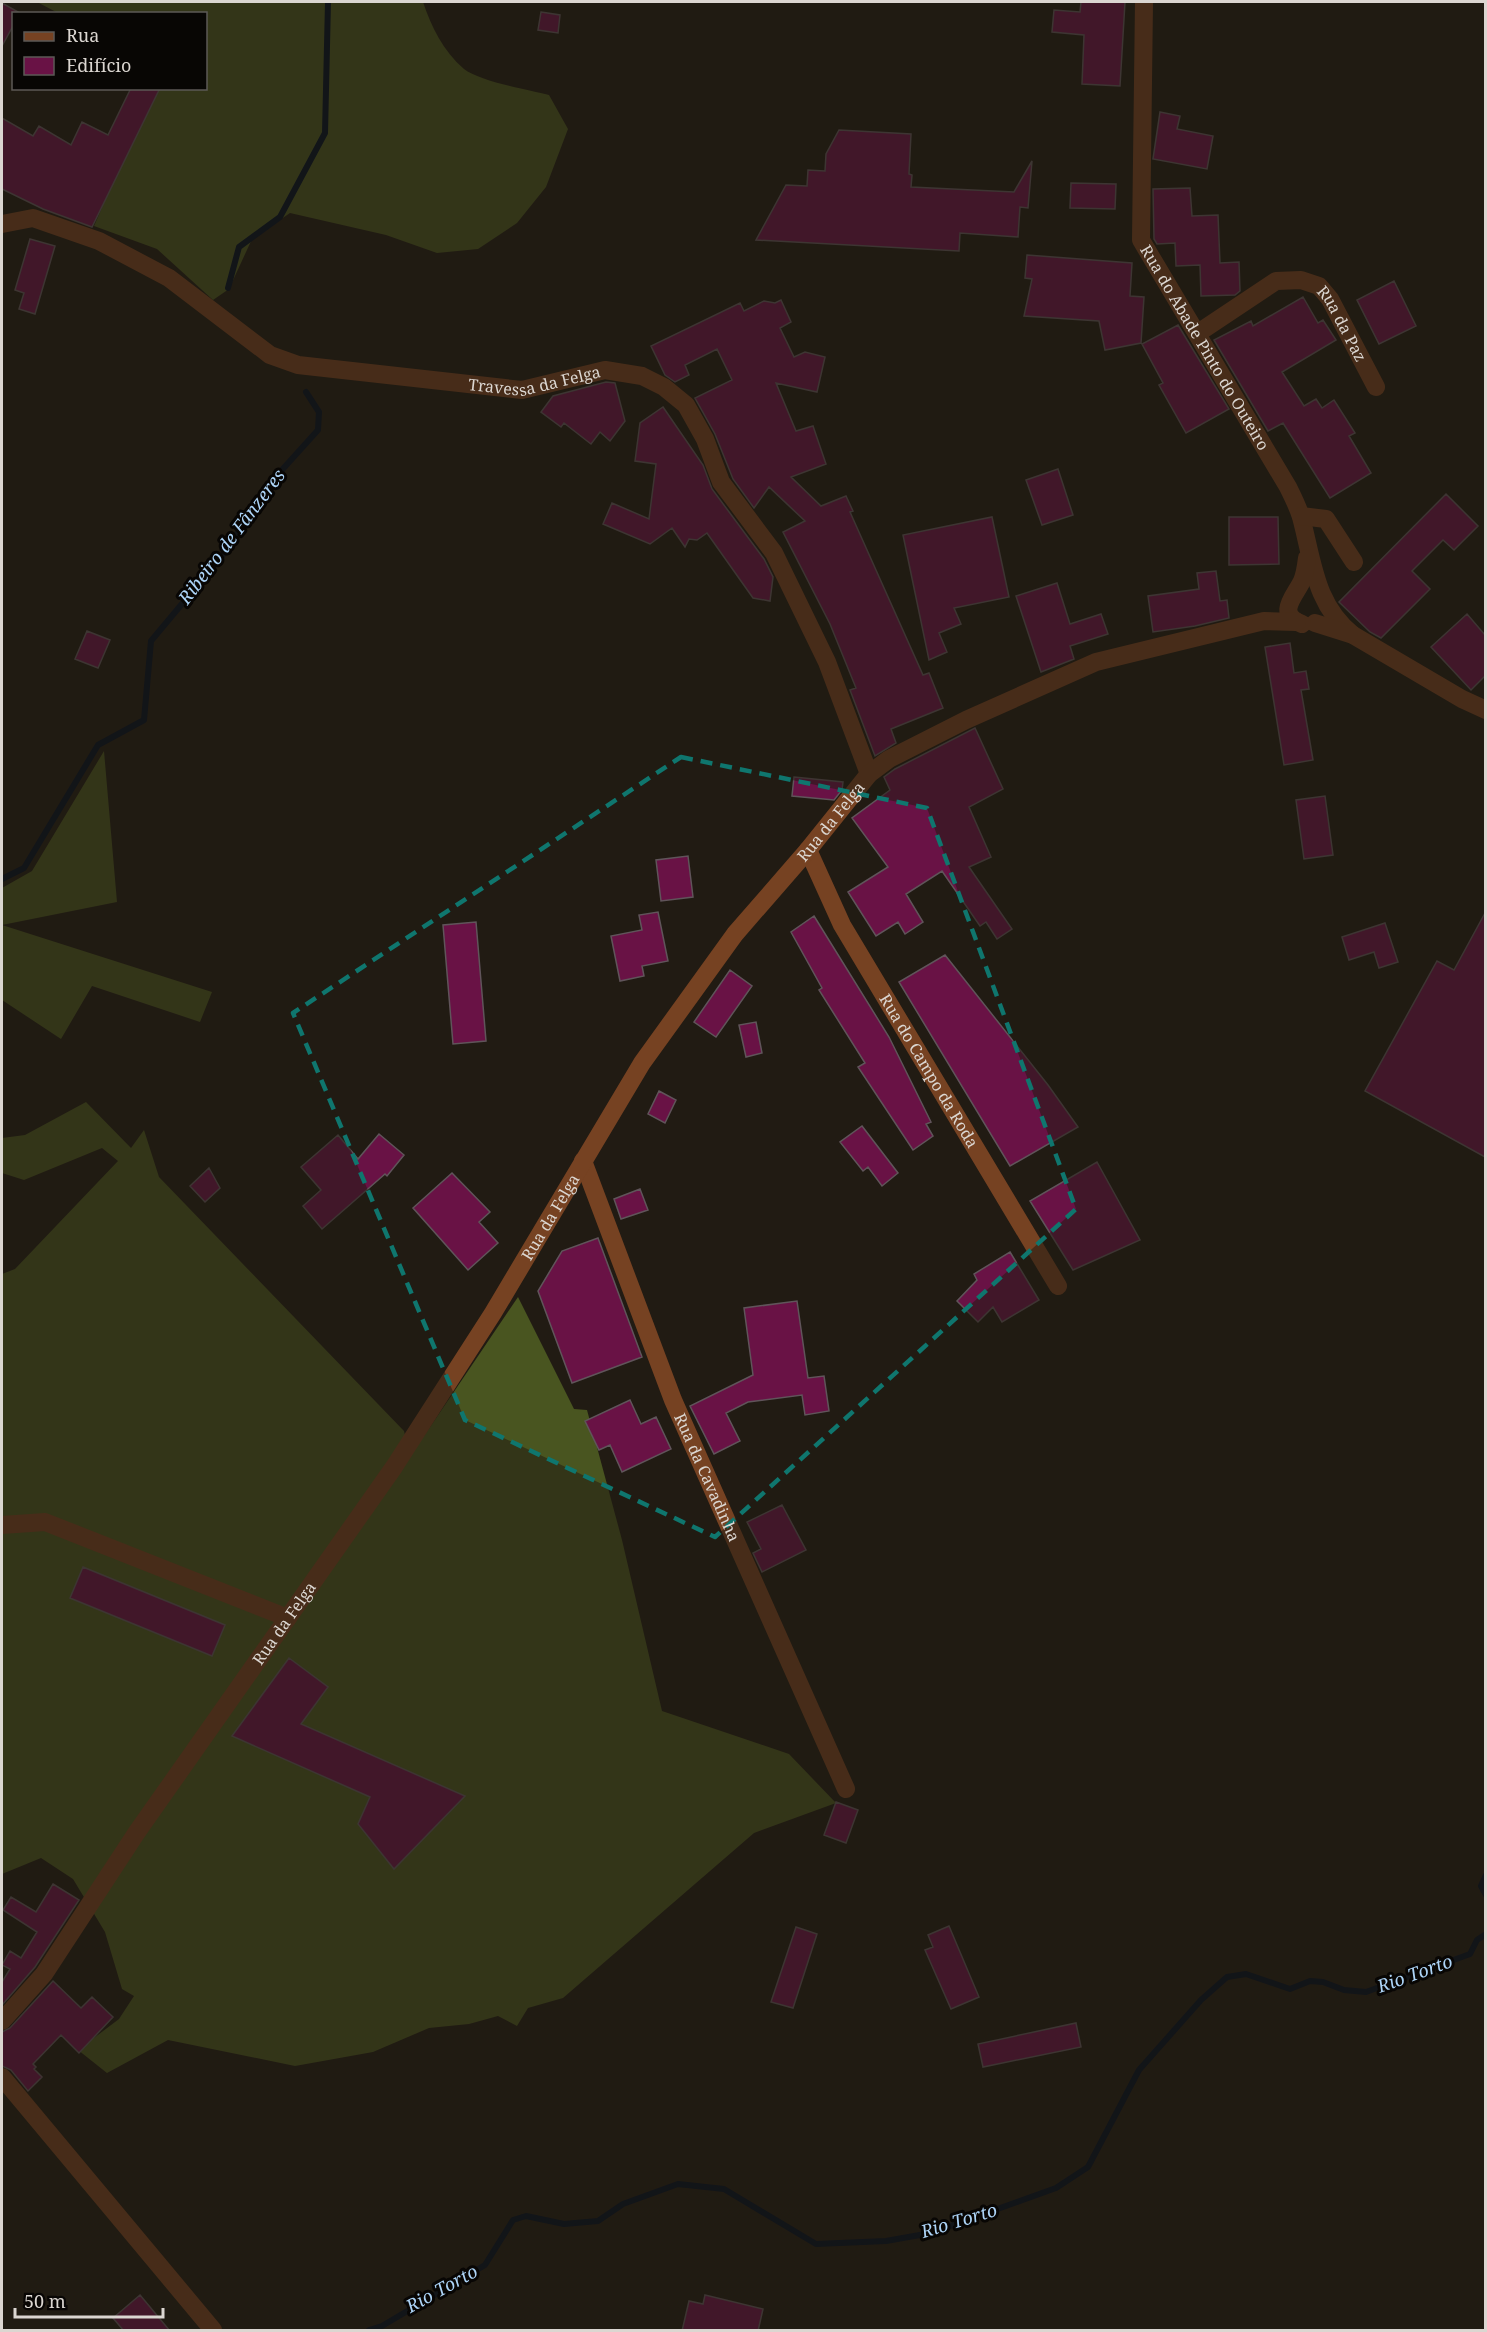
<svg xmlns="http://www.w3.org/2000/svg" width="1487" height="2332" viewBox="0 0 1487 2332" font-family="'Noto Serif',serif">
<rect width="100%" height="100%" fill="#211b13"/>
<path fill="#495520" d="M37,2H423C431,26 443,51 464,69C479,81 528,90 549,95L568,129L546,187L517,223L478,249L437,253L386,235L290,213L252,239L229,289L213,300L157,249L94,226L154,89L206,88V14L58,13Z
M104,751L117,902L2,925L212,992L200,1022L92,986L61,1039L2,1000V888L32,871Z
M86,1102L131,1148L144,1130L159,1177L404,1431L405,1435L424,1436L518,1297L574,1409L587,1410L622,1540L662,1711L789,1754L836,1803L754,1833L563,1998L528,2008L517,2026L498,2016L469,2024L429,2028L373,2052L295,2066L168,2040L107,2073L78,2050L119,2019L134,1996L122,1989L105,1932L73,1879L41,1858L2,1874V1274L15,1269L118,1161L102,1148L24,1180L2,1173V1138L25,1135Z"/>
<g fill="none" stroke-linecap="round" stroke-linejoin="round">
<path stroke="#000e21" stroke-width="6" d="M228,288L239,247L280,217L325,133L328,2
M2,879L24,868L98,745L144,720L151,641L222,556L272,481L318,430L319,412L306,392
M1486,1875L1481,1886L1486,1895
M369,2330L382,2326L485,2265L513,2220L526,2216L564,2224L598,2221L623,2204L678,2184L724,2189L816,2244L886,2241L931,2233L1056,2188L1088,2167L1139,2070L1201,2000L1227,1977L1246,1974L1290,1989L1310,1981L1323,1982L1344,1990L1366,1992L1470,1954L1477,1940L1486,1934"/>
</g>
<path fill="#691245" stroke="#60545a" stroke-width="1.5" d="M1081,2H1125L1120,86L1082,84L1084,35L1052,32L1054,10L1080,12Z
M2,3L20,13L14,14V24L2,46Z
M541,12L560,15L558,33L538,30Z
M131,88H160L92,227L43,209L2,189V118L33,136L39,126L71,145L82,122L108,135Z
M1160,112L1180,116L1177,129L1213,136L1207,169L1153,159Z
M839,130L911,134L909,174L912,175L911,187L1014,192L1032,161L1028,208L1020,207L1018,237L960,233L959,251L756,240L786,185L807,186L808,170L825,171L826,154Z
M1071,183L1116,184L1115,209L1070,208Z
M1190,188L1192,216L1218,215L1220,263L1239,262L1240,291L1235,295L1201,296L1200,265L1176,266L1175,243L1157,244L1154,239L1153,189Z
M30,239L55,246L35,314L19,309L24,293L15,290Z
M1027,255L1132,263L1130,296L1144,297L1141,343L1105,350L1099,321L1024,316L1032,279L1025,278Z
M1394,281L1416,326L1379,344L1357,300Z
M1303,297L1318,323L1323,320L1336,340L1282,372L1304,406L1316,399L1322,408L1334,400L1355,433L1349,436L1371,473L1330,498L1283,423L1268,431L1214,340L1251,321L1253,326Z
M781,300L791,322L780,328L794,357L805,352L825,357L817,392L776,383L796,431L813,426L826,464L791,477L821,506L846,496L853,511L850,512L923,675L929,673L943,708L891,729L896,743L875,756L850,690L856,688L830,624L783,532L805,521L769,487L754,508L733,479L715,434L695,398L732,380L717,349L685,365L689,375L675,382L665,375L651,346L740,303L744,311L764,301L775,303Z
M1178,325L1229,409L1186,433L1159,385L1163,383L1142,344Z
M606,382L615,383L625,421L610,441L600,432L591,444L564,423L561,427L541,412L553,396Z
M663,407L703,465L712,489L764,559L773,577L770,601L753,598L707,533L697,540L689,539L685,547L672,528L650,544L603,524L612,503L649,519L656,464L635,461L640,423Z
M1058,469L1073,515L1042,525L1026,480Z
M1446,494L1478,526L1454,550L1443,540L1412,571L1430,589L1381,638L1370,632L1339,602Z
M992,517L1009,597L954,608L961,624L939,633L947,652L929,660L903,535Z
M1229,517H1278L1279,564L1229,565Z
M1216,571L1220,601L1227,600L1229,618L1195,626L1153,632L1148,596L1199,589L1197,573Z
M1057,583L1070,624L1101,614L1108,634L1070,646L1074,659L1041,672L1016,596Z
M1467,614L1485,635V676L1471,690L1431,647Z
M87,631L110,640L98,668L75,659Z
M1290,643L1294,673L1306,671L1309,689L1301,690L1313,760L1284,765L1265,647Z
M975,728L1003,789L969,807L991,857L969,867L1012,929L997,939L986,922L980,926L942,871L906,894L923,922L905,934L898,922L876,936L848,892L888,867L852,818L890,790L884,777L895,769Z
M794,777L843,782L842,790L834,800L792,796Z
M1325,796L1333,855L1304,859L1296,800Z
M688,856L693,897L661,901L656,860Z
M658,912L668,961L642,966L644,976L620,981L611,936L642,930L639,915Z
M1485,913V1157L1365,1091L1437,961L1454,970Z
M814,916L889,1037L931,1122L926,1124L933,1136L913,1150L858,1067L865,1063L819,990L822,988L791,932Z
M476,922L486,1041L453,1044L443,925Z
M1385,923L1398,962L1379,968L1374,952L1349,960L1342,937Z
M945,955L1048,1085L1078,1127L1010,1166L899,982Z
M730,970L752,986L716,1037L694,1022Z
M756,1022L762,1053L746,1057L739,1025Z
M659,1091L676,1100L665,1123L648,1114Z
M862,1126L898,1173L882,1186L868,1167L863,1171L840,1142Z
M379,1134L404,1155L387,1176L385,1174L322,1229L303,1206L321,1190L301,1167L338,1135L358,1159Z
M1097,1162L1140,1240L1073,1270L1030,1201Z
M209,1168L220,1188L205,1202L190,1186Z
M452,1173L490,1212L479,1222L498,1243L468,1270L413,1208Z
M640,1189L648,1210L621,1219L614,1199Z
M598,1238L642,1357L572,1383L538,1291L562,1251Z
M1010,1252L1039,1300L1002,1322L993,1307L978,1322L957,1301L977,1280L974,1274Z
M797,1301L808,1378L824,1376L829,1411L805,1415L802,1395L748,1402L726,1413L740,1441L714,1454L690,1406L753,1375L744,1308Z
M630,1400L641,1424L656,1417L671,1449L622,1472L610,1445L599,1450L585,1421Z
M782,1505L806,1550L762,1572L753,1553L761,1549L747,1522Z
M83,1567L225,1625L212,1656L70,1598Z
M289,1658L328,1687L301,1724L465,1796L394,1869L358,1824L370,1797L232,1736Z
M836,1802L858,1810L846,1843L824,1835Z
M53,1884L79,1900L35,1967L2,2005V1982L10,1969L2,1965L10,1951L21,1958L37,1932L3,1910L11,1897L36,1912Z
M949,1926L979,1997L951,2009L925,1950L933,1947L928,1935Z
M796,1927L817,1934L793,2008L771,2002Z
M53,1981L81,2008L92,1997L113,2017L79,2053L61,2035L33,2064L36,2067L34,2069L42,2077L28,2091L11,2070L2,2066V2032L10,2028Z
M1076,2023L1081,2047L983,2067L978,2044Z
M140,2295L170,2331H124L113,2318Z
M705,2295L763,2309L758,2331H682L689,2301L703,2304Z"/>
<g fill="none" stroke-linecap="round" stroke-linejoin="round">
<g stroke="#764222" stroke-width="18">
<path id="s1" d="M1144,2L1141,240L1288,487C1293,497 1298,507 1301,517C1313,562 1315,605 1353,635"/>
<path id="s2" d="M2,224L33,218L99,241L169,278L270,355L298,365L522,390L605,370L642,376L664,387L686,405L705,439L721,482L774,553L827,662L869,774"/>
<path id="s3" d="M1198,333L1276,281L1301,280L1319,286L1330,299L1376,387"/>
<path d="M1301,516L1326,519L1354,562"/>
<path d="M1315,623L1353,635L1462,699L1486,710"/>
<path d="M1302,624C1275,614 1295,596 1302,581C1305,574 1306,566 1307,558"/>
<path id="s4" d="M808,850L842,925L1058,1286"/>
<path id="s5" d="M583,1161L673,1400L846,1789"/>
<path d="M2,1525L45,1522L288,1618"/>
<path id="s6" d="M2,2021L44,1974L137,1832L394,1467L493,1313L642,1063L735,934L808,850L869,774L889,759L966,720L1096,662L1264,621L1297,622"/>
<path d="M2,2077L213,2330"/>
</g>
</g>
<path d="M0 0H1487V2332H0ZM681,757L927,808L1076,1209L715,1537L465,1420L293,1013Z" fill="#211b13" fill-opacity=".55" fill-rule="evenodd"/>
<path fill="none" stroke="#0f766e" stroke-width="4.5" stroke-dasharray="12 8" stroke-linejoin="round" d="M681,757L927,808L1076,1209L715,1537L465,1420L293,1013Z"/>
<g text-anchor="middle" stroke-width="6" stroke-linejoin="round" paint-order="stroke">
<g font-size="16" fill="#dbd6d1" stroke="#080604">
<text dy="6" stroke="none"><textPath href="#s3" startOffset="182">Rua da Paz</textPath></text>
<text dy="6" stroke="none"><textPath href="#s1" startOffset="363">Rua do Abade Pinto do Outeiro</textPath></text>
<text dy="6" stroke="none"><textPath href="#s2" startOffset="576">Travessa da Felga</textPath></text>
<text dy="6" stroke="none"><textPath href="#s6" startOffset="1460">Rua da Felga</textPath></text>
<text dy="6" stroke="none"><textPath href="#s4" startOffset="252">Rua do Campo da Roda</textPath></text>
<text dy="6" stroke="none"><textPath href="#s6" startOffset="974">Rua da Felga</textPath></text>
<text dy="6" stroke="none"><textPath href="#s5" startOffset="340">Rua da Cavadinha</textPath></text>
<text dy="6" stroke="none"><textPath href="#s6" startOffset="488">Rua da Felga</textPath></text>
</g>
<g font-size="18" font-style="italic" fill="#add4f7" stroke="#080604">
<text transform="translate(232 537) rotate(-53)" y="6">Ribeiro de Fânzeres</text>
<text transform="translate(1415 1974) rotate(-20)" y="6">Rio Torto</text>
<text transform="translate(959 2221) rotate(-17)" y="6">Rio Torto</text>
<text transform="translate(442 2289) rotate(-29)" y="6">Rio Torto</text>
</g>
</g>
<rect width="1487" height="2332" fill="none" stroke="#dbd6d1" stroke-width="6"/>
<rect x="12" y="12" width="195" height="78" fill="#080604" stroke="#5c5956" stroke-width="1.5"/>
<rect x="24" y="32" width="30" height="9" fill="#764222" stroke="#5c5956" stroke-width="1.5"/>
<text x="66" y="42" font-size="18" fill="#dbd6d1">Rua</text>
<rect x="24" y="57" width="30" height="18" fill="#691245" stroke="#5c5956" stroke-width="1.5"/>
<text x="66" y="72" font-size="18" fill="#dbd6d1">Edifício</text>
<path d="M15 2308v9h148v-9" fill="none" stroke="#dbd6d1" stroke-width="3"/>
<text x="24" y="2308" font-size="18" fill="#dbd6d1" stroke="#080604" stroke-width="4.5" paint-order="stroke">50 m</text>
</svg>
